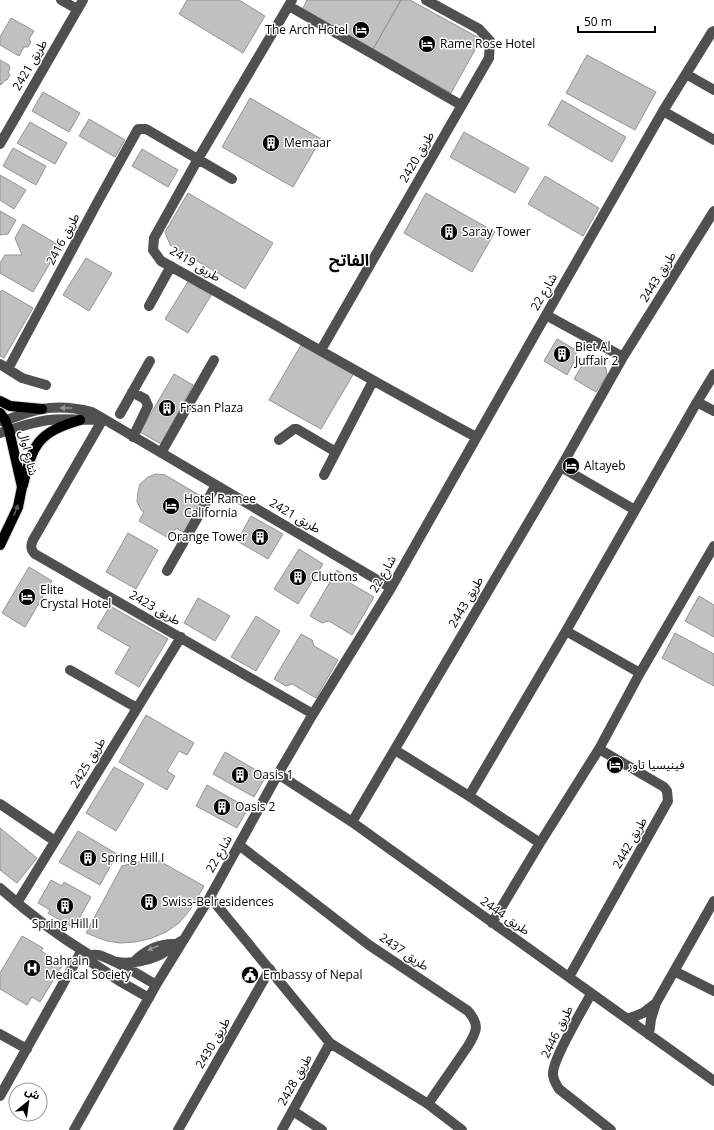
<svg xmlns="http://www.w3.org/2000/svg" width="714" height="1130" viewBox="0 0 714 1130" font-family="'Open Sans','Noto Sans Arabic',sans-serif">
<rect width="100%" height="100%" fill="#fff"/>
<path fill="#c0c0c0" stroke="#949494" d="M187,0H239L265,16L243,53L179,14Z
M307,0H401L373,49L302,10Z
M401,0H410L481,39L451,93L373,49Z
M11,18L34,31L29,39L31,42L28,47H24L19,56L0,45V37Z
M587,55L656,92L635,130L566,93Z
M0,60L9,65L10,69L8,72L10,75L7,80H5L2,84L0,85Z
M43,92L80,113L69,132L32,111Z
M250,98L321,139L293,187L222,147Z
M562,100L626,137L612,162L548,125Z
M89,119L125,140L115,157L79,136Z
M30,122L67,143L55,164L17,143Z
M464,132L529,168L515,193L450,157Z
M13,148L46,166L36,185L3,166Z
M142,149L178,170L168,187L132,166Z
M0,175L26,190L14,209L0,200Z
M545,176L599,208L583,236L528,204Z
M188,193L273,243L245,289L170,245L165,232Z
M426,193L495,232L472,272L404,233Z
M0,211L16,220L8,234L0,235Z
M23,224L60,246L33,292L0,273V263L5,255H22L15,238Z
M86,258L112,273L89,311L63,295Z
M189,280L212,294L188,333L165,319Z
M2,290L33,308L4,358L0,356V292Z
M557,339L576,350V358L567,375L544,361Z
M301,345L354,373L321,429L269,400Z
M587,357L606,368L607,375L596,392L574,379Z
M174,374L193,385L161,444L140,432Z
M156,474L165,475L206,499L187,534L176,528L170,539L139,521L144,512L141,510L137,501L138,492L140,484L148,477Z
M251,516L283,534L268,559L237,541Z
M128,533L158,550L136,589L106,572Z
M299,549L323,564L298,604L274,589Z
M29,567L52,581L25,627L2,613Z
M337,570L348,577L350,583L374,597L352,635L329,621L322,623L310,616Z
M699,596L714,605V637L685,621Z
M198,598L230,616L215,641L184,623Z
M110,606L168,639L139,687L115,673L130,647L97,628Z
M256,616L280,631L256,671L231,657Z
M675,633L714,654V686L662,658Z
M301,634L312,640L314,646L338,660L316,698L292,684L286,686L274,679Z
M146,715L194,743L187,755L179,751L167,771L175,776L167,790L119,762Z
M225,752L266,776L254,797L213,774Z
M114,767L144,784L116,831L86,813Z
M207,785L248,808L237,828L196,806Z
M0,828L37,858L17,883L0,870Z
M78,831L117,854L100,885L59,862Z
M154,858L204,886L190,910L179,923L166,932L152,938L136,942L120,943L107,941L86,933L122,866Z
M51,880L62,886L64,882L91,897L74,928L48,913L50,910L38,903Z
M22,936L43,948L41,951L63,964L40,1002L32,997L27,1005L0,989V973Z"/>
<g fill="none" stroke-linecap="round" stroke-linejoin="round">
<defs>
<path id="major" d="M0,401L10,406L42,409
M0,413L5,420L9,430L22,487L18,507L0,545
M23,485C33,444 37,433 80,420"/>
</defs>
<use href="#major" stroke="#dbdbdb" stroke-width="12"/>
<path stroke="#505050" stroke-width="10" d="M61,0L77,9
M292,0L198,159L154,238L153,250L161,261C266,319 370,380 476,437
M289,6L461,105
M686,74L714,90
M663,111L714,140
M0,144L83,0
M149,306L171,266
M546,315L623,357
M321,350L489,58L490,41L479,29L426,0
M0,364L22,378L46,385
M8,369L97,203L138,129H146L232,179
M132,392L145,399L148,406L133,437
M697,402L714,411
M120,414L150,361
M103,419L33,540C30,546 31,550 35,554L313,714
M0,421C14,419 28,411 42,409C58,406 76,408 92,412L391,588
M0,433C16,428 32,422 49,420C67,418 85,421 103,419
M279,440L294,429H297L336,452
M161,453L214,360
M561,467L635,510
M324,475L373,381
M167,571L216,485
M566,631L640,673
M70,670L137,708
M395,750L469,796L540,843
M278,774L352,822L714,1081
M469,796L566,631L697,402L714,374
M0,804L55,841
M352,822L561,467L623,357L714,211
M239,845L369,945L468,1011C480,1025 477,1031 468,1046L428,1104
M0,888C27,912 57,935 88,954C91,956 95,954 99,955C119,962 138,974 156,985
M210,897L330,1043L428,1104L462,1130
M17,903L181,637
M492,923L540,843L599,749L640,673L714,546
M89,955L91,962L121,982L149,998
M117,962C130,964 147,961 160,955C167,951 174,945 181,941
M134,962C145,950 160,943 176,944
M674,971L714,991
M569,977L668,801L667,791L664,787L599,749
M591,994C583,1009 552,1060 553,1074C553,1080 556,1084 559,1089L611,1130
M628,1019L643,1013L656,1003
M0,1034L27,1049
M649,1035L651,1019L656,1003L714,901
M0,1096L82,950
M293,1111L322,1130
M74,1130L156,985L210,897L278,774L313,714L391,588L546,315L663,111L712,32L714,31
M178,1130L270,969
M282,1130L330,1043"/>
<use href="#major" stroke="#000" stroke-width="10"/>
</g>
<defs><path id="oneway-solid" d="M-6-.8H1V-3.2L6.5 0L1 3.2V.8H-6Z"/></defs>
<g fill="#969696">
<use href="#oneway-solid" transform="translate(66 408) rotate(180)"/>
<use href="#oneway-solid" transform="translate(153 948) rotate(158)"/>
</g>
<use fill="#595959" href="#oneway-solid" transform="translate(16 510) rotate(-69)"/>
<defs>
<symbol id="hotel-disc" viewBox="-11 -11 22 22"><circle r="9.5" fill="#000" stroke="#fff"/><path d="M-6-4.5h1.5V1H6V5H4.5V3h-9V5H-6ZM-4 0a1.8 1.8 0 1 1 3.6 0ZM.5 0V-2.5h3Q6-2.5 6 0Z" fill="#fff"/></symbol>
<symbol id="building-disc" viewBox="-11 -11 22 22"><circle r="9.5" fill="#000" stroke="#fff"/><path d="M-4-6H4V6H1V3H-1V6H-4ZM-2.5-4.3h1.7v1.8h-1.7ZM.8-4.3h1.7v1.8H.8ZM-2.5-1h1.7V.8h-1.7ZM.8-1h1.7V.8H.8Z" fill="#fff"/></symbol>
<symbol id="hospital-disc" viewBox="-11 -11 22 22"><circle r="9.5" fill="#000" stroke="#fff"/><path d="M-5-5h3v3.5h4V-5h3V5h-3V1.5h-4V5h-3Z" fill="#fff"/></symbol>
<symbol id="civic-disc" viewBox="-11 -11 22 22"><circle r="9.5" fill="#000" stroke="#fff"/><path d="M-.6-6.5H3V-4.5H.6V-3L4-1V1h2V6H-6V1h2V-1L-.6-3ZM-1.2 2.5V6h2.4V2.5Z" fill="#fff"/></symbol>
</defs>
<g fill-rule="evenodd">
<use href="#hotel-disc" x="351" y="20" width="20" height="20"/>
<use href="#hotel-disc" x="417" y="34" width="20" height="20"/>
<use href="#building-disc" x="261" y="133" width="20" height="20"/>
<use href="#building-disc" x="439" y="222" width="20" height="20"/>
<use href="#building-disc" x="552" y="344" width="20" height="20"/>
<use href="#building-disc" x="157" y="398" width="20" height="20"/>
<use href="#hotel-disc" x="561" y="456" width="20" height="20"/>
<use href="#hotel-disc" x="161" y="496" width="20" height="20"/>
<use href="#building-disc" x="250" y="527" width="20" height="20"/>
<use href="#building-disc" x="288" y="567" width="20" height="20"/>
<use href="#hotel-disc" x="17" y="587" width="20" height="20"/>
<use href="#hotel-disc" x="605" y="755" width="20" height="20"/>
<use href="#building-disc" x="230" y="765" width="20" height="20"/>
<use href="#building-disc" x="212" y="797" width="20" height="20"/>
<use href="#building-disc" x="78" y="848" width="20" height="20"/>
<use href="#building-disc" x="139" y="892" width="20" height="20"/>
<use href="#building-disc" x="55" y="896" width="20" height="20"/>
<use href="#hospital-disc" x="22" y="958" width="20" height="20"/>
<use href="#civic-disc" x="240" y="965" width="20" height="20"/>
</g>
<g text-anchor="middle" stroke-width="3" stroke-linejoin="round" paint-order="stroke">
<g font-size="12" fill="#000" stroke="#fff" text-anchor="start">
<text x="348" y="34" text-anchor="end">The Arch Hotel</text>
<text x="440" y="48">Rame Rose Hotel</text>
<text x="284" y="147">Memaar</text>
<text x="462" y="236">Saray Tower</text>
<text x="575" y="351">Biet Al<tspan x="575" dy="14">Juffair 2</tspan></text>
<text x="180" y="412">Frsan Plaza</text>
<text x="584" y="470">Altayeb</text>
<text x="184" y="503">Hotel Ramee<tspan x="184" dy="14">California</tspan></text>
<text x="247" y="541" text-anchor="end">Orange Tower</text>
<text x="311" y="581">Cluttons</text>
<text x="40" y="594">Elite<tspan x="40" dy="14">Crystal Hotel</tspan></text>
<text x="628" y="769">فينيسيا تاور</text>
<text x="253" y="779">Oasis 1</text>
<text x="235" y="811">Oasis 2</text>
<text x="101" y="862">Spring Hill I</text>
<text x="162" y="906">Swiss-Belresidences</text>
<text x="65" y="928" text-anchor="middle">Spring Hill II</text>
<text x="45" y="965">Bahrain<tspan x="45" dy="14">Medical Society</tspan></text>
<text x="263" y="979">Embassy of Nepal</text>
</g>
<g font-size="12" fill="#000" stroke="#fff">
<text transform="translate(30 65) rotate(-60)" y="4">طريق 2421</text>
<text transform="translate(417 157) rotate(-60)" y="4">طريق 2420</text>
<text transform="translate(63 239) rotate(-62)" y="4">طريق 2416</text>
<text transform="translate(195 264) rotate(31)" y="4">طريق 2419</text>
<text transform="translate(658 277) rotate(-58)" y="4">طريق 2443</text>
<text transform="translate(544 292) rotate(-60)" y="4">شارع 22</text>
<text transform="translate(28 453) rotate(77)" y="4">شارع اوال</text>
<text transform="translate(295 516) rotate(30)" y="4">طريق 2421</text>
<text transform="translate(383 574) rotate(-60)" y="4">شارع 22</text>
<text transform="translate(466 602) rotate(-60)" y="4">طريق 2443</text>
<text transform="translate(155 608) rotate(30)" y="4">طريق 2423</text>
<text transform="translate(88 763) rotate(-59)" y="4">طريق 2425</text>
<text transform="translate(630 843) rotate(-61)" y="4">طريق 2442</text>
<text transform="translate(219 854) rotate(-61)" y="4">شارع 22</text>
<text transform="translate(505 916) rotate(35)" y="4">طريق 2444</text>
<text transform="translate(404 952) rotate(34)" y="4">طريق 2437</text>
<text transform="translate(557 1032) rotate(-64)" y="4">طريق 2446</text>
<text transform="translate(213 1043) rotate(-60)" y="4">طريق 2430</text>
<text transform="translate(295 1080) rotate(-61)" y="4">طريق 2428</text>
</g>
<g font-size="16" font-weight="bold" fill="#000" stroke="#fff">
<text x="349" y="266">الفاتح</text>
</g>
</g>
<g transform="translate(28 1102) rotate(29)"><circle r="19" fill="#ffffff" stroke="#999999"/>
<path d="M0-3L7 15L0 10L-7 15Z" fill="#000000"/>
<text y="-6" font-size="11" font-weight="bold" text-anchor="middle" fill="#000000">ش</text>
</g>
<path d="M578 26v6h77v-6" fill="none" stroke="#000000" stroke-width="2"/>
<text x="584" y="26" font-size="12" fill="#000000" stroke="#ffffff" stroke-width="3" paint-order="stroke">50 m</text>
</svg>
